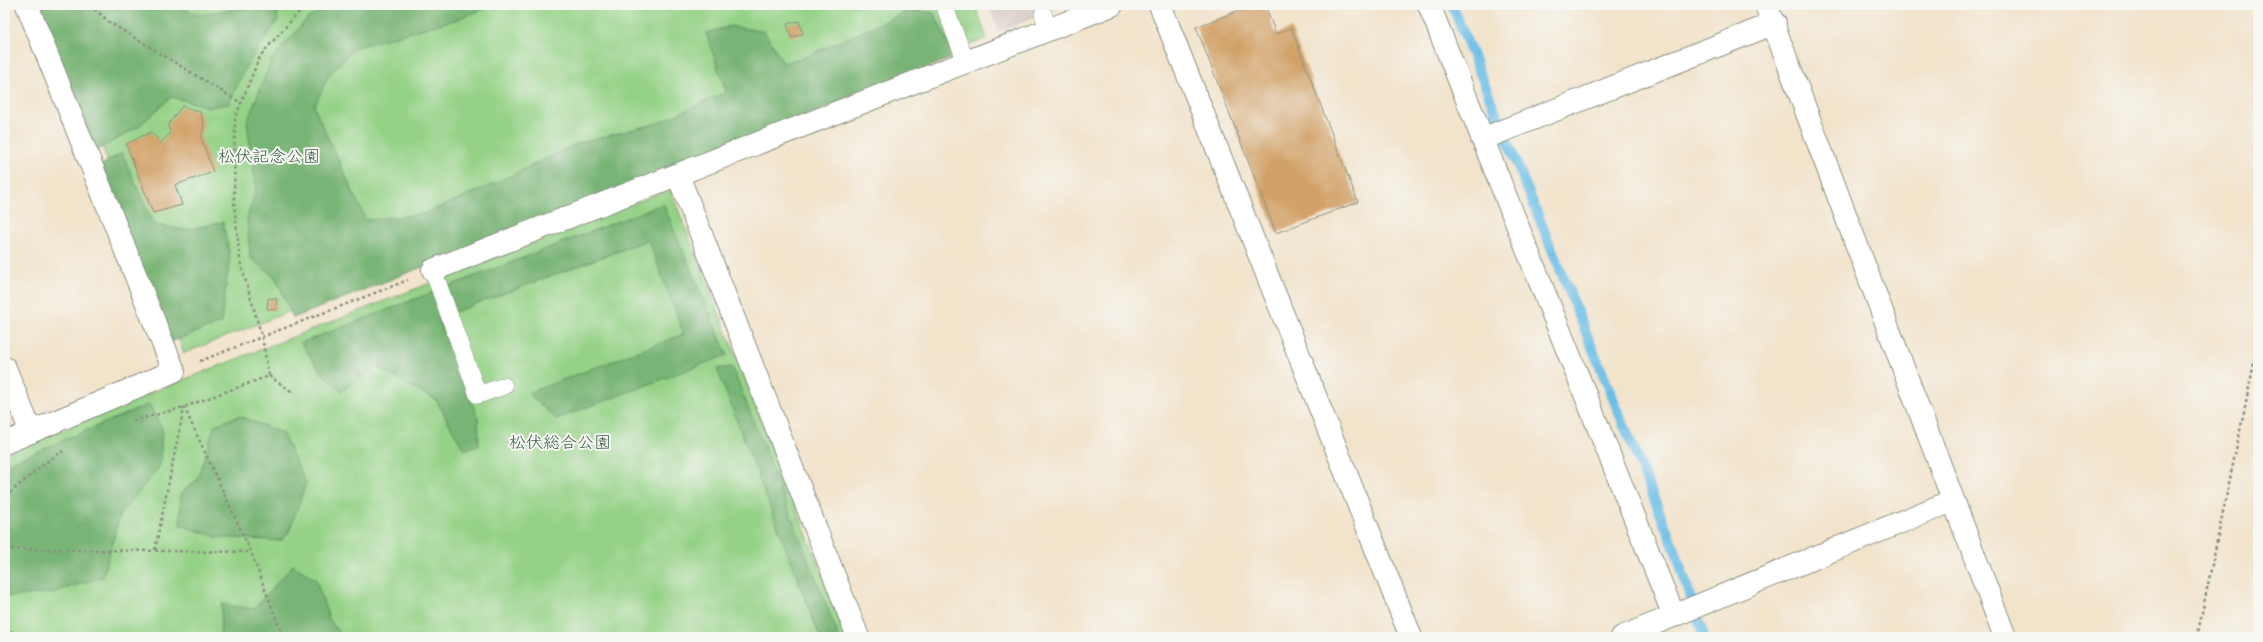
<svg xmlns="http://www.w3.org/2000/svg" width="2263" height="642" viewBox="0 0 2263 642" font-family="'Indie Flower','Klee One',sans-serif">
<rect width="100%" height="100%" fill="#f6f6f2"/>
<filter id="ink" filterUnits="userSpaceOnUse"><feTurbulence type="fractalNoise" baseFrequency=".025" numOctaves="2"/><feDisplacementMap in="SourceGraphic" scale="8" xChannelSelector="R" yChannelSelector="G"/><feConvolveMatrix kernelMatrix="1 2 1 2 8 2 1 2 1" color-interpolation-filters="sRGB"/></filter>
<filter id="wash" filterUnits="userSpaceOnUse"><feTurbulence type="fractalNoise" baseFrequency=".012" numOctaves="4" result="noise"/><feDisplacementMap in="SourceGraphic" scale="16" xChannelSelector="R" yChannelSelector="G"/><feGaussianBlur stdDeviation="0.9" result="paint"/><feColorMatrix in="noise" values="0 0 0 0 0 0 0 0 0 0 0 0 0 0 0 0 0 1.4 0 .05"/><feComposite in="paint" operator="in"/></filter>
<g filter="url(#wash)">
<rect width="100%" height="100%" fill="#f2e3cb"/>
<path fill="#cfc0ba" d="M988,5H1065L998,32Z"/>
<path fill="#95d287" stroke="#5a885e" d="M46,5H975L987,38L184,353Z
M670,189L847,637H5V454L178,382Z"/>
<path fill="#78b474" stroke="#4c7854" d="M38,5H175L198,15L259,5H277L278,20L246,66L229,104L209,107L171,97L138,127L96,151Z
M333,5H494L458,19L356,47L329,75L314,107L366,220L423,214L496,183L576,144L658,123L726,92L706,33L731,26L765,32L783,63L805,57L910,10L934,13L954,57L293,318L276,278L250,258L247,219L256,189L247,122L272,59L308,18Z
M122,153L153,224L184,230L223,222L230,257L221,323L168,343L101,165Z
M663,204L727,355L556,419L528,393L684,334L648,240L438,318L478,418L479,445L464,450L436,400L376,367L341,391L322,373L301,343Z
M732,367L839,637H820L717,369Z
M149,404L162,429L160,466L120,515L103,577L51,593L5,597V465Z
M239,416L282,433L306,483L289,532L281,541L216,537L180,525L181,493L197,480L215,425Z
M293,565L316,580L329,619L342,637H220L222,604L254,609Z"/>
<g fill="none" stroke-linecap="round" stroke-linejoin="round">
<path stroke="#6abee6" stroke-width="10" d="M1452,5L1675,550L1704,637"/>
</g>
<g id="blocks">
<path fill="#d1a167" d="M1253,5H1265L1276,34L1291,28L1358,202L1276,233L1196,27Z
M799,21L803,34L791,38L787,24Z
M182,106L200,112L204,126L201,137L213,172L175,185L182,205L153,213L126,144L151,132L161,143L170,133L168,125Z
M268,298L277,299L276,310L267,309Z"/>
</g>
</g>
<g filter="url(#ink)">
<use href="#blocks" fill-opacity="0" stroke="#889080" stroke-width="1"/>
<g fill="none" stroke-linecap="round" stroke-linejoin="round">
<defs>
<path id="service" d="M944,5L966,62
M1043,14L1049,29
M433,270L478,395L504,386"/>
<path id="minor" d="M1160,5L1411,637
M1429,5L1674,616
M1766,5L2005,637
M1482,139L1775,23
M678,175L858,637
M433,270L1112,5
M5,368L31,432
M5,443L174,371L27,5
M1622,637L1952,501"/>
</defs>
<use href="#service" stroke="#889080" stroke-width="18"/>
<use href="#minor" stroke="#889080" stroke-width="24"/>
<path stroke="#889080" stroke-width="2.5" stroke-dasharray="3 3" stroke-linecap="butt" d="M90,5L109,22L241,103
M200,361L408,280
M269,376L294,393
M184,407L251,552L283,637
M133,421L184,407L269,376L262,337L240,261L234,203L235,118L260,56L297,14L312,5
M5,497L45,463L63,451
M5,549L250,552
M155,550L184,407
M5,629L25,637
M2197,637L2258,344"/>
<use href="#service" stroke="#fff" stroke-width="17"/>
<use href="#minor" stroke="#fff" stroke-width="22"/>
</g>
</g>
<g text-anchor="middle" stroke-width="4" stroke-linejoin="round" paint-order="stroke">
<g font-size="17" fill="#375b45" stroke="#f6f6f2">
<text x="269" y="162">松伏記念公園</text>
<text x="560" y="448">松伏総合公園</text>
</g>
</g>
<rect width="2263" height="642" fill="none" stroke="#f6f6f2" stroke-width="20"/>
</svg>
